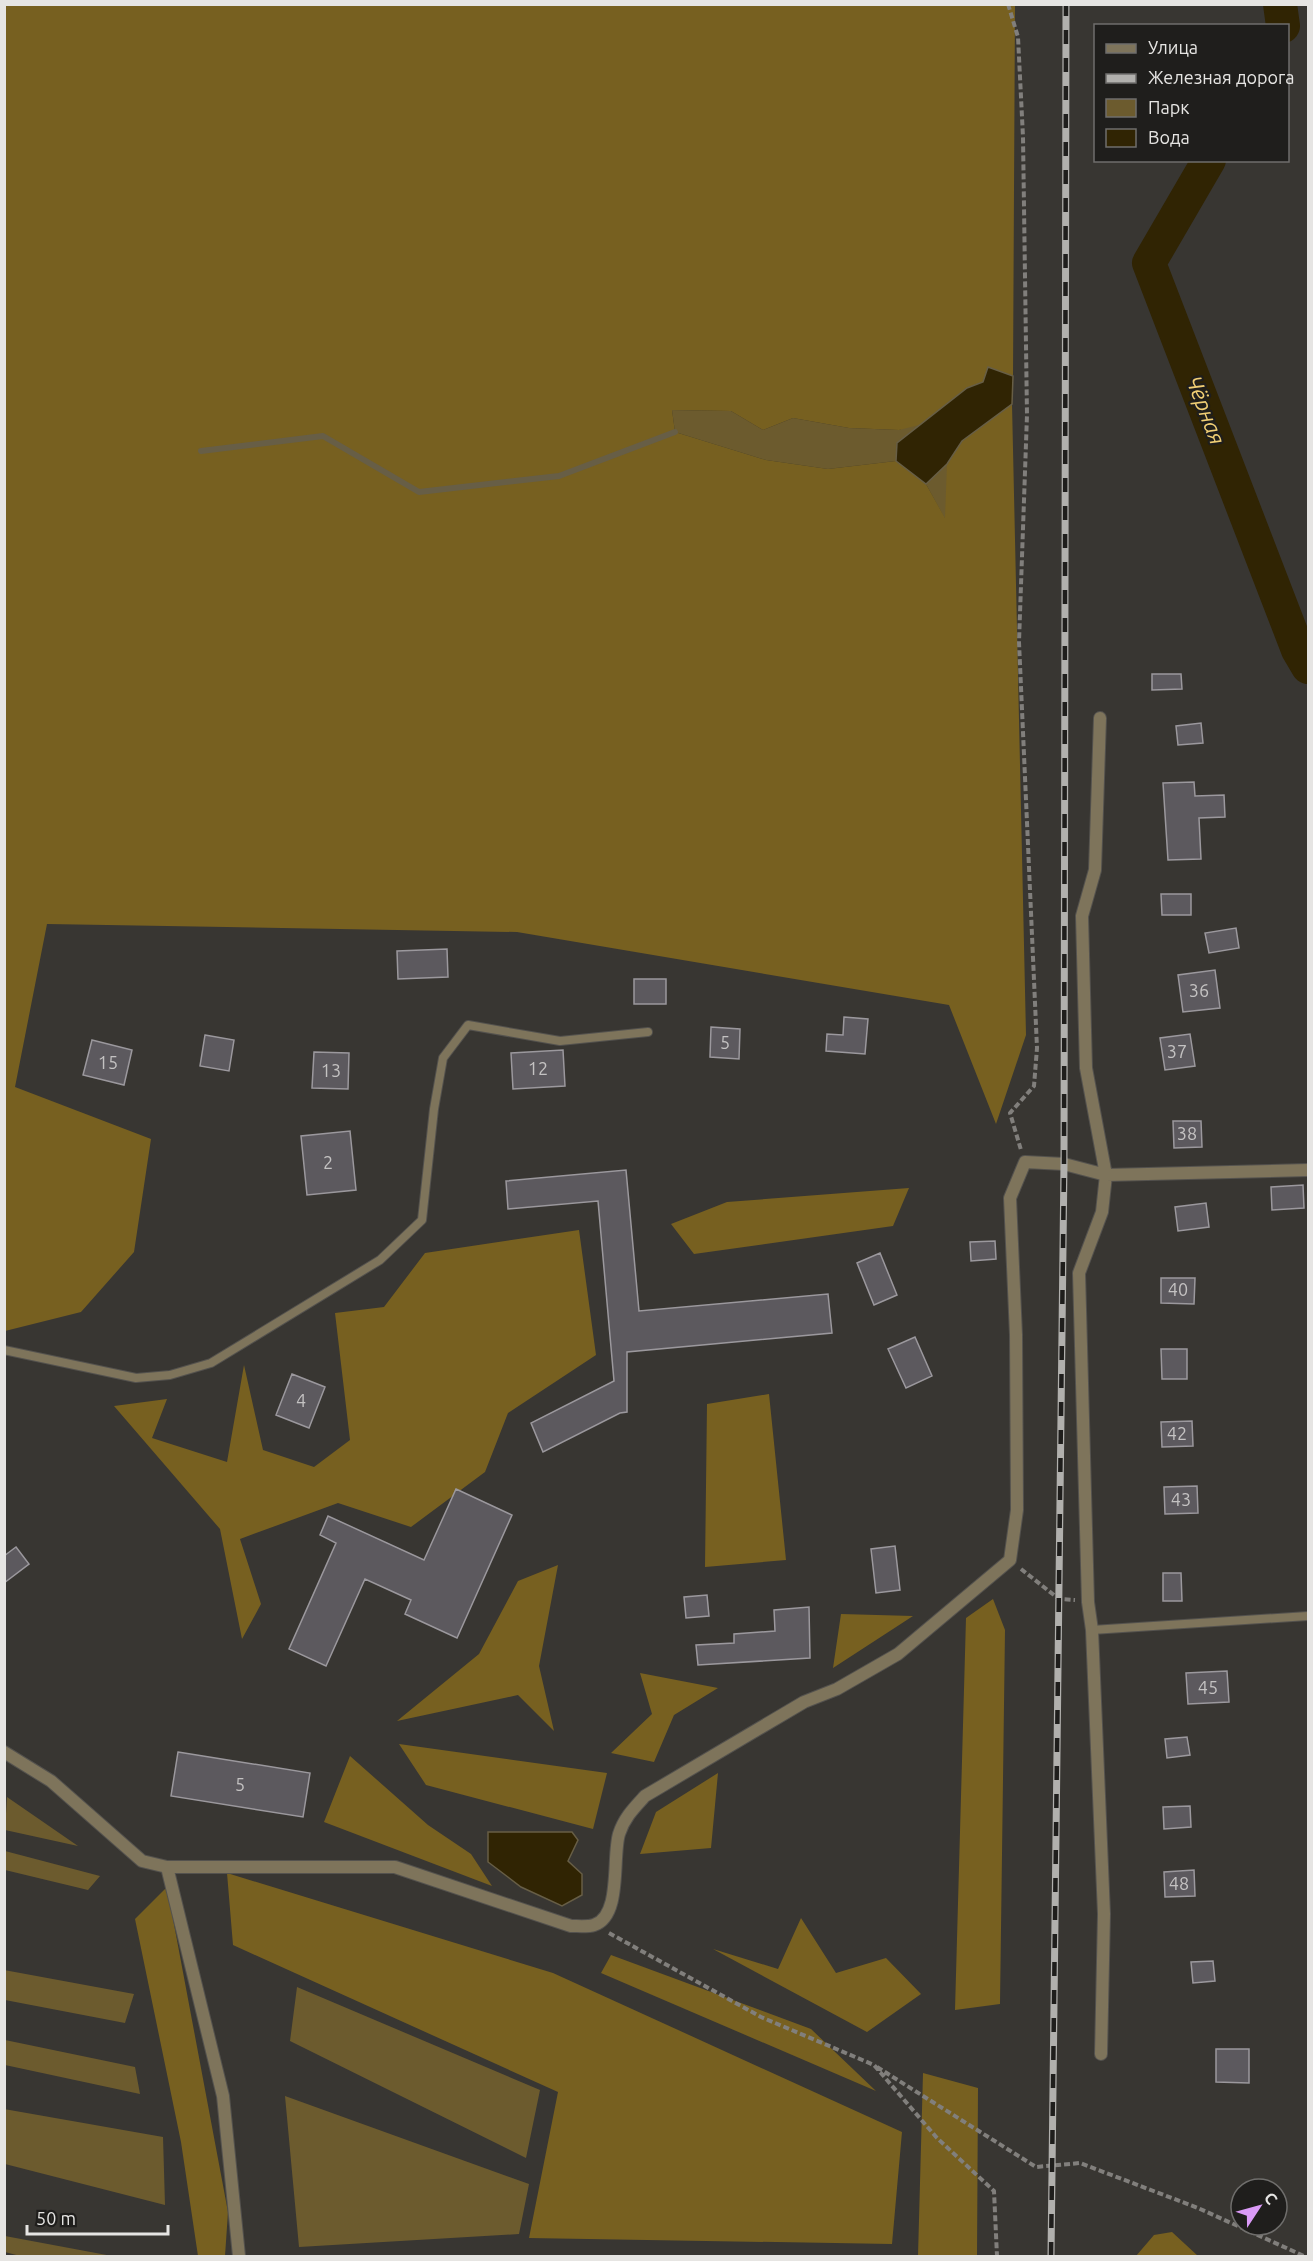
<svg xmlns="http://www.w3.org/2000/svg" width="1313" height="2261" viewBox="0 0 1313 2261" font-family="Ubuntu,sans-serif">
<rect width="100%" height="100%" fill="#383632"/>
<path fill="#6c5b2e" d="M1013,376L1012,404L997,418L945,519L926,484L896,461L828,469L766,460L675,432L672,410L731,411L763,430L793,418L849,428L899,430Z
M7,1797L78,1846L5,1830Z
M5,1851L100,1876L88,1890L5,1870Z
M4,1970L134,1994L125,2023L5,2000Z
M297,1987L540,2090L526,2158L290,2041Z
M5,2040L135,2067L140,2094L5,2065Z
M285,2096L529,2184L519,2234L299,2247Z
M4,2109L163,2137L165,2205L5,2164Z
M4,2236H5L112,2256H20L5,2252Z"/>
<path fill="#776020" d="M4,5H1015L1013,376L988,368L983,382L967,388L923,424L899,430L849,428L793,418L763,430L731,411L672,410L675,432L766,460L828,469L896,461L926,484L945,518L947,464L962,441L1012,404L1026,1035L996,1124L949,1005L517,932L47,924L15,1087L151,1139L134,1252L81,1312L5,1331Z
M909,1188L893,1226L694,1254L671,1224L727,1202Z
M579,1230L596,1355L508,1413L485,1472L411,1527L338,1503L240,1539L261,1604L242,1639L220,1529L114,1406L167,1399L152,1438L227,1462L244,1365L263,1450L314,1467L350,1440L335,1313L384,1307L425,1253Z
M769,1394L786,1560L705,1567L707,1404Z
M558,1565L539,1666L554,1731L518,1695L397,1721L479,1654L518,1581Z
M993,1599L1005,1630L1000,2004L955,2010L966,1618Z
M841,1614L913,1616L833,1668Z
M640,1673L718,1688L674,1715L654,1762L611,1753L652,1714Z
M399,1744L607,1773L593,1829L426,1785Z
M350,1756L428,1825L471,1854L492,1886L324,1822Z
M718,1773L711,1848L640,1854L656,1812Z
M227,1873L553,1973L902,2132L892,2244L529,2238L558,2092L233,1945Z
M167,1887L228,2212L225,2256H198L181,2142L135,1919Z
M801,1918L836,1973L886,1958L921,1994L867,2032L713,1949L778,1969Z
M611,1955L811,2029L876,2091L601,1973Z
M923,2073L978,2088L977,2256H918Z
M1172,2232L1198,2256H1136L1154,2235Z"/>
<path fill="#302403" stroke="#675e46" stroke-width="1.5" d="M988,367L1013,376L1012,404L962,441L947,464L926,484L896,461L897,443L967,388L983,382Z
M488,1832H572L578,1840L568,1861L582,1874V1895L562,1906L521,1887L488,1862Z"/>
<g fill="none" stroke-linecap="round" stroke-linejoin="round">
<path stroke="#675e46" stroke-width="6" d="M201,451L323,436L419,492L559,476L675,432"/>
<path stroke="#302403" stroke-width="34" d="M1280,4L1283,26
M1209,160L1149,263L1298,650L1308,667"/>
</g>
<path fill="#5c595e" stroke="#9b989d" stroke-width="1.5" d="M1152,674H1181L1182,689L1152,690Z
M1201,723L1203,743L1178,745L1176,726Z
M1194,782L1195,796L1224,795L1225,817L1199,818L1201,859L1168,860L1163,783Z
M1161,894H1191V915H1162Z
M1236,928L1239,948L1209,953L1205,933Z
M447,949L448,977L398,979L397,951Z
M1215,970L1220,1008L1183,1012L1178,975Z
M634,979H666V1004H634Z
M844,1017L868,1019L865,1054L826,1051L827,1034L843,1035Z
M711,1027L740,1029L739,1059L710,1057Z
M1190,1034L1195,1066L1165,1070L1160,1038Z
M205,1035L234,1040L229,1071L200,1066Z
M92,1040L132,1050L124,1085L83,1075Z
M563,1050L565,1086L513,1089L511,1053Z
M314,1052L349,1053L348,1089L312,1088Z
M1173,1121H1201L1202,1147L1174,1148Z
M350,1131L356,1190L307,1195L301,1136Z
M626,1170L639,1311L828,1294L832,1333L627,1352V1412L620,1413L543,1452L531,1423L614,1381L598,1201L508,1209L506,1181Z
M1303,1185L1304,1208L1272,1210L1271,1187Z
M1206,1203L1209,1227L1178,1231L1175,1207Z
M995,1241L996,1259L971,1261L970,1242Z
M880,1253L897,1295L874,1305L857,1263Z
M1161,1278H1195L1194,1304L1161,1303Z
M915,1337L932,1376L906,1388L888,1349Z
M1161,1349H1187V1379H1162Z
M292,1374L325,1387L309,1428L276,1415Z
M1192,1421L1193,1446L1162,1447L1161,1422Z
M1197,1486L1198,1513L1165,1514L1164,1487Z
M456,1489L512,1515L457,1638L405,1614L411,1600L365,1579L326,1666L289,1649L336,1543L320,1535L328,1516L424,1560Z
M895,1546L900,1590L876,1593L871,1549Z
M16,1547L29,1564L4,1583V1556Z
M1163,1573H1181L1182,1601H1163Z
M707,1595L709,1616L686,1618L684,1597Z
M809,1607L810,1658L698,1665L696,1645L734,1643V1634L775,1631L774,1610Z
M1227,1671L1229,1702L1188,1704L1186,1673Z
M1187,1737L1190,1755L1167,1758L1165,1739Z
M178,1752L310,1773L303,1817L171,1796Z
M1190,1806L1191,1827L1164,1829L1163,1807Z
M1194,1870L1195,1896L1165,1897L1164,1872Z
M1213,1961L1215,1981L1193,1983L1191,1962Z
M1216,2049H1249V2083L1216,2082Z"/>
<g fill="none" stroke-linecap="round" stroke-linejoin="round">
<defs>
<path id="lane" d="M4,1350L136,1378L170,1375L211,1363L380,1260L422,1220L434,1109L443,1058L468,1025L560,1041L648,1032
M1092,1630L1308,1616"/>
<path id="street" d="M1100,718L1095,870L1082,916L1086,1068L1106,1175L1102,1212L1079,1273L1088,1602L1092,1630L1104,1914L1101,2054
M4,1752L51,1781L142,1861L167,1867H395L571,1926C578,1926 588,1927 594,1925C622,1916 612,1857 619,1834C624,1818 634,1808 645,1796L804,1702L837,1689L898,1654L1010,1560L1017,1510L1016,1335L1010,1198L1025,1162L1064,1164L1106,1175L1308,1170
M167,1867L223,2096L239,2256"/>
</defs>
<use href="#lane" stroke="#54524e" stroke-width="10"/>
<use href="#street" stroke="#54524e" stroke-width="14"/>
<path stroke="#817f7c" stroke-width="4" stroke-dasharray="6 3" stroke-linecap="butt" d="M1008,4L1018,37L1023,137L1027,415L1019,642L1037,1048L1034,1086L1010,1113L1021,1150
M1021,1569L1059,1599L1075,1600
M609,1933L761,2017L874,2065L937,2138L994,2191L997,2256
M877,2067L1036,2167L1080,2163L1198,2208L1304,2256"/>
<use href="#lane" stroke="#7e745b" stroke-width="8"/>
<use href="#street" stroke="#7e745b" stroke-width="12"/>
<defs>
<path id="rail" d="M1051,2256L1064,1164L1066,4"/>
</defs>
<use href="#rail" stroke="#b1b0ad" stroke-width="7"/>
<use href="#rail" stroke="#1f1e1c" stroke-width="4.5" stroke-dasharray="14" stroke-linecap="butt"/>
</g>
<g text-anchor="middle" stroke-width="4.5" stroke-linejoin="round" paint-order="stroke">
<g font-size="18" fill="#c4c2c2">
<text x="1199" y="997">36</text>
<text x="725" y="1049">5</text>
<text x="1177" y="1058">37</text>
<text x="108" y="1069">15</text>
<text x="538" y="1075">12</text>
<text x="331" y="1077">13</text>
<text x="1187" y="1140">38</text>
<text x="328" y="1169">2</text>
<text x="1178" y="1296">40</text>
<text x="301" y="1407">4</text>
<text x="1177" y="1440">42</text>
<text x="1181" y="1506">43</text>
<text x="1208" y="1694">45</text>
<text x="240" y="1791">5</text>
<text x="1179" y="1890">48</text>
</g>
<g font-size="22" font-style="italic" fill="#f0ce74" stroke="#1f1e1c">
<text transform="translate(1206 410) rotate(69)" y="8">Чёрная</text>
</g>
</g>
<rect width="1313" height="2261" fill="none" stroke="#e6e5e3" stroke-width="12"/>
<rect x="1094" y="24" width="195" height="138" fill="#1f1e1c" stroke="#6f6e6c" stroke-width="1.5"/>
<rect x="1106" y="44" width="30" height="9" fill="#7e745b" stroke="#6f6e6c" stroke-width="1.5"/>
<text x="1148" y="54" font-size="18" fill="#e6e5e3">Улица</text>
<rect x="1106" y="74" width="30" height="9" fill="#b1b0ad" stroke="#6f6e6c" stroke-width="1.5"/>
<text x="1148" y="84" font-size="18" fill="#e6e5e3">Железная дорога</text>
<rect x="1106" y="99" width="30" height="18" fill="#6c5b2e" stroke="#6f6e6c" stroke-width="1.5"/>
<text x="1148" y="114" font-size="18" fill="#e6e5e3">Парк</text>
<rect x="1106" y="129" width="30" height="18" fill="#302403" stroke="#6f6e6c" stroke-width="1.5"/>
<text x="1148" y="144" font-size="18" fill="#e6e5e3">Вода</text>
<g transform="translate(1259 2207) rotate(54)"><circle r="28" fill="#1f1e1c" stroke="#6f6e6c" stroke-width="1.5"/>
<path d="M0-4.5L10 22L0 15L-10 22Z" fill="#da9af7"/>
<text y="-9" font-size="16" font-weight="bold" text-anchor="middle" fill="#e6e5e3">С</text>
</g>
<path d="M27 2225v9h141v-9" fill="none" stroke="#e6e5e3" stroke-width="3"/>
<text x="36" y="2225" font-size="18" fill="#e6e5e3" stroke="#1f1e1c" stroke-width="4.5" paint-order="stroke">50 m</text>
</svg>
